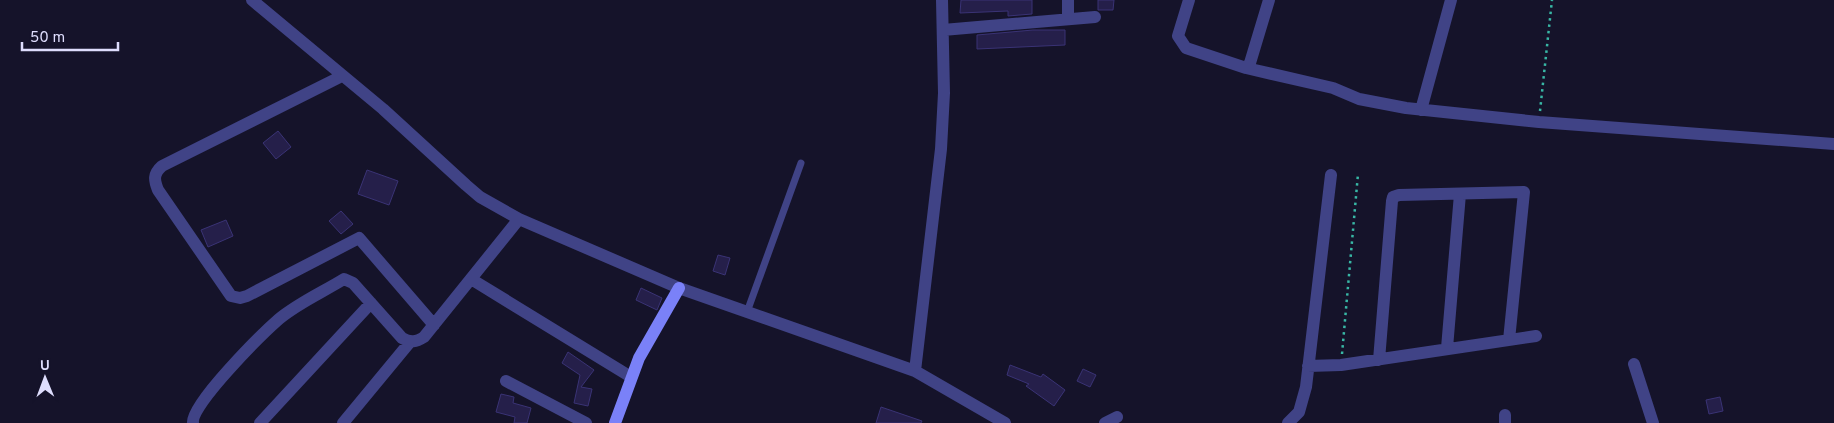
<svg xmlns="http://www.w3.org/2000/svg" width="1834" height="423" viewBox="0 0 1834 423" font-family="Overpass,sans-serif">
<rect width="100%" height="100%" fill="#15132a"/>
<path fill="#251f4a" stroke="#3a3375" d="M961,0H1032V14L1008,16V11L960,13Z
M1098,0H1114L1113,10H1098Z
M1033,30H1065V45L977,49V35Z
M278,131L291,147L276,159L263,143Z
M367,170L398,181L389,205L358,194Z
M341,211L353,224L341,234L329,221Z
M226,220L233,236L208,247L201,230Z
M718,255L730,258L725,275L713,271Z
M641,288L662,298L657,310L636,300Z
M568,352L594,370L581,387L592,389L588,406L574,403L580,375L562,363Z
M1010,365L1041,377L1043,374L1065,390L1054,406L1026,386L1029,384L1007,375Z
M1083,369L1096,375L1090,387L1077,381Z
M501,394L514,397L513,403L531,408L527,423H514L515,417L496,412Z
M1720,397L1723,411L1709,414L1706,400Z
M881,407L922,421L921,423H876Z"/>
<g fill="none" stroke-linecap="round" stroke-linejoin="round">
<path stroke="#38b7a5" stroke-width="2.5" stroke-dasharray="2.5 4" stroke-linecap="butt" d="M1540,111L1552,0
M1342,354L1358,174"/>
<path stroke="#404386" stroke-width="7" d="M747,312L801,163"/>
<path stroke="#404386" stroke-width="12" d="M252,0L383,109L466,185L480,197L519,219L679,288L915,371L1005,423
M1068,0V19
M1189,0L1178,36L1186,48L1246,68L1333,88L1359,99L1406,108L1539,122L1834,144
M943,30L1095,17
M1246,68L1250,63L1269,0
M342,76L162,166C153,174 154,180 158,190L231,296L240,298L247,296L359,238L434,325
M1421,110L1451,0
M471,279L631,377
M1447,348L1460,194
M1379,360L1392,201L1393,197L1399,195L1524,192L1509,340
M1634,364L1653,423
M1308,366L1341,365L1536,336
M915,371L941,149L944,93L942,0
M506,381L586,423
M193,423C190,405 263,333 279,319C298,303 323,292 344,279L353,283L402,338C411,343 416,342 424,337L519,219
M260,423L371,303
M343,423L410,342
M1105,423L1117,417
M1288,423L1299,412L1306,387L1331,175
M1505,423V415"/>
<path stroke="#7a81f8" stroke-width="12" d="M615,423L639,358L679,288"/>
</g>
<g transform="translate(45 378) rotate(359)" stroke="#15132a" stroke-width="4" paint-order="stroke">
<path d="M0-4L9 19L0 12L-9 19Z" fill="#deddfd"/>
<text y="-8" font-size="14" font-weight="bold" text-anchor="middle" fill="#deddfd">U</text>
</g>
<path d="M22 42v8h96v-8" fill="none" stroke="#deddfd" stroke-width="2.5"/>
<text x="30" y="42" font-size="15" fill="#deddfd" stroke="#15132a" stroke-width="4" paint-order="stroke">50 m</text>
</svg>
